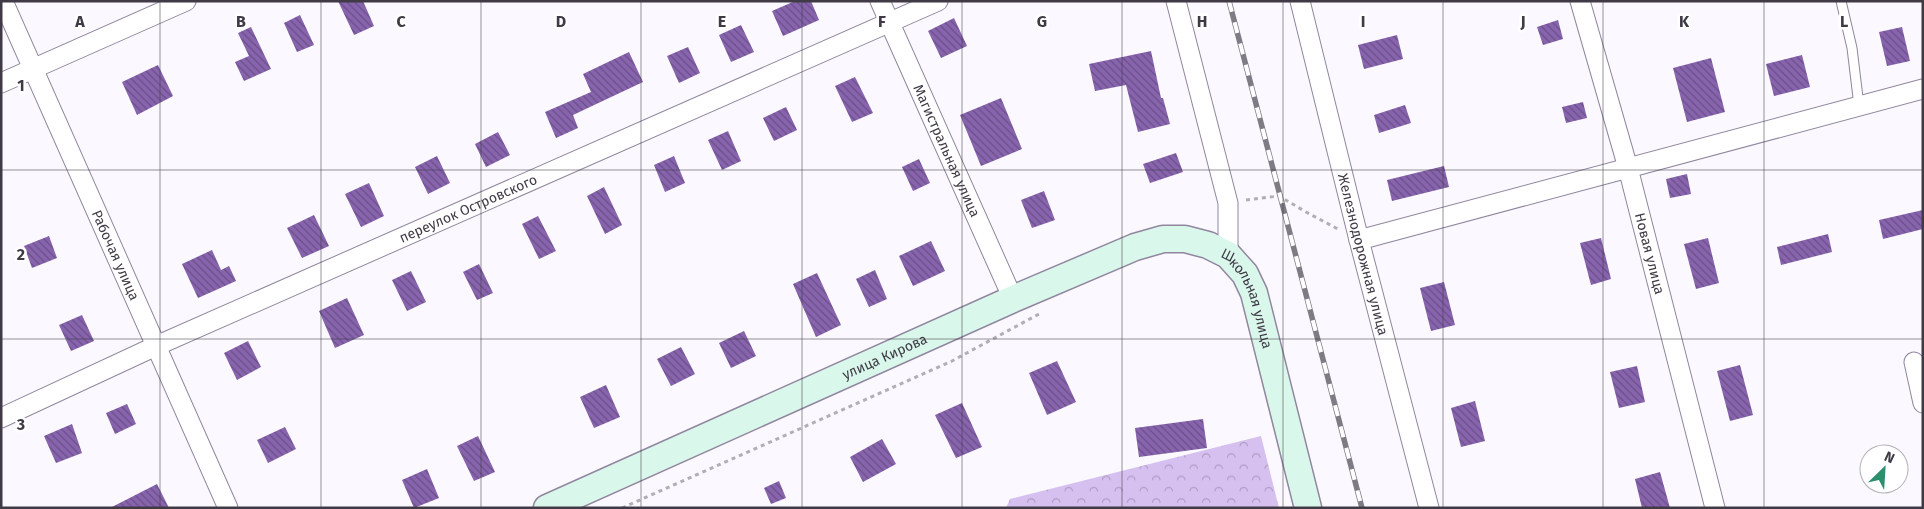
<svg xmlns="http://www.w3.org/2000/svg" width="1924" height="509" viewBox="0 0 1924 509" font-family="'Fira Sans',sans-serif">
<defs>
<pattern id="forest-crowns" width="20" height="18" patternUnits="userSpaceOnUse" patternTransform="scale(1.25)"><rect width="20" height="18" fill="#d6c0f0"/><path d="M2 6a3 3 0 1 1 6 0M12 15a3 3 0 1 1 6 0" fill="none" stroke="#af9dc4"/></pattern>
<pattern id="building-back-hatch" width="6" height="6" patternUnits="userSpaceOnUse" patternTransform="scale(1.25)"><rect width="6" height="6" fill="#8764ad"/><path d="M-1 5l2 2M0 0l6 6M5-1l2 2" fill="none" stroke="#6a4f87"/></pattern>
</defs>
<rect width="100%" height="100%" fill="#fbf9ff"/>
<path fill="url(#forest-crowns)" d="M1261,436L1279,508H1006L1010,499Z"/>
<path fill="url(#building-back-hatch)" d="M338,1H363L374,26L354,35Z
M795,1H811L819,20L783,36L772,11Z
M300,15L314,45L297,52L284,23Z
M954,18L967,46L941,58L928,31Z
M1558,20L1563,39L1543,45L1537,27Z
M741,25L754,52L731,62L719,35Z
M251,27L271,69L244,81L235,62L249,56L238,33Z
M1902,27L1910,61L1887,66L1879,32Z
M1397,35L1403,59L1364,69L1358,45Z
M688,47L700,73L679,83L667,56Z
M1151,51L1161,98H1163L1170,124L1138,132L1126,85L1095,91L1089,64Z
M629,52L643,82L573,115L578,128L556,138L545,112L591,92L583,74Z
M1802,55L1810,87L1774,96L1766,64Z
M1711,58L1725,112L1687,122L1673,68Z
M158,65L173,96L137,115L122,82Z
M855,77L873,113L852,122L835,86Z
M1001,98L1022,149L981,166L960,115Z
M1583,102L1587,118L1566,123L1562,107Z
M1405,105L1411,123L1379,133L1374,115Z
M786,107L797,130L774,141L763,118Z
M728,131L741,161L722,170L708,140Z
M498,132L510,155L486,167L475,144Z
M1176,153L1183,172L1150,183L1143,164Z
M437,156L450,183L428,194L415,167Z
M674,156L685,183L665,192L654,165Z
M919,159L930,183L913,191L902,167Z
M1444,166L1449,187L1392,201L1387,180Z
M1687,174L1691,194L1670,198L1666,179Z
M369,183L384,216L361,227L345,194Z
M604,187L622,225L605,234L587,196Z
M1044,191L1055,220L1032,228L1021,200Z
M1923,210V229L1883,239L1879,220Z
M314,215L329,246L302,258L287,228Z
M538,216L556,251L539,259L522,224Z
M1828,234L1832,252L1781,265L1777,247Z
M49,236L57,258L32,268L24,246Z
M1601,238L1611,279L1591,285L1580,243Z
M1708,238L1719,283L1696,289L1684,244Z
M931,241L945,271L913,286L899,256Z
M212,250L221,270L229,266L236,281L198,298L182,264Z
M479,264L493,293L477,300L463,272Z
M875,270L887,299L869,307L856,279Z
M411,271L426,302L407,311L392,280Z
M817,273L841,325L816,337L793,284Z
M1444,282L1455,325L1431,331L1420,288Z
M347,298L364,335L335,348L319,311Z
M82,315L94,341L71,351L59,325Z
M744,331L756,356L731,368L719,343Z
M248,341L261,367L237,380L224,353Z
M681,347L695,374L671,386L657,359Z
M1057,361L1076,402L1047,415L1029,373Z
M1740,365L1753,415L1730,421L1717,371Z
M1637,366L1645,402L1619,408L1610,372Z
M606,385L620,417L594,428L580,397Z
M1475,401L1485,441L1461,447L1451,408Z
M962,403L982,447L956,458L935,415Z
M127,404L136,424L115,434L106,413Z
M1203,419L1207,448L1139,457L1135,428Z
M72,424L82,453L56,463L44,436Z
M285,427L296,449L268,463L257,440Z
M478,436L495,472L474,481L457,446Z
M882,439L896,464L863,482L850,457Z
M427,469L439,498L414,508L402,480Z
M1660,472L1670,508H1642L1635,479Z
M779,481L786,498L771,504L764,488Z
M157,484L169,508H110Z"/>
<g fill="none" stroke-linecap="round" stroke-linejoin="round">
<defs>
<path id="lane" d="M1841,1L1852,48L1859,106"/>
<g id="street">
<path id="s1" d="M3,1L228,508"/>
<path id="s2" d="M880,1L1013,299"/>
<path d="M1176,1L1228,203V255"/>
<path id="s3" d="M1300,1L1359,240L1429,508"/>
<path id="s4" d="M1580,1L1628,168L1715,508"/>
<path d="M1,83L186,1"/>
<path d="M1359,240L1923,89"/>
<path d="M1914,362L1923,403"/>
<path id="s5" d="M1,418L156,346L938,1"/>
</g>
<g id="secondary">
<path id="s6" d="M547,508L1013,299L1135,247L1163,239H1185L1208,245L1228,255L1245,274L1254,293L1308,508"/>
</g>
</defs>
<use href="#lane" stroke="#91869f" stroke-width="11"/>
<use href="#street" stroke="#91869f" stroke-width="21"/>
<use href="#secondary" stroke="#91869f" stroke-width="29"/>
<path stroke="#b1aeb6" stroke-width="3" stroke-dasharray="4 4" stroke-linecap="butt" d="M1246,200L1279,196L1306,212L1338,229
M622,508L952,361L1039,314"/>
<use href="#lane" stroke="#fff" stroke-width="9"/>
<use href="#street" stroke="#fff" stroke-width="19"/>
<use href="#secondary" stroke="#d9f8eb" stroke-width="26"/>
<defs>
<path id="rail" d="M1229,1L1362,508"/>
</defs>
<use href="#rail" stroke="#7f7b85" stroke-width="5.5"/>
<use href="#rail" stroke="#fff" stroke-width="4" stroke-dasharray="11" stroke-linecap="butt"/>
</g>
<path fill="none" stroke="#3f3a45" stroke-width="1" stroke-opacity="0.55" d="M160,1V508M321,1V508M481,1V508M641,1V508M802,1V508M962,1V508M1122,1V508M1283,1V508M1443,1V508M1603,1V508M1764,1V508M1,170H1923M1,339H1923"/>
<g text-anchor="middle" stroke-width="5" stroke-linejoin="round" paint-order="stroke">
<g font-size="14" fill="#3f3a45" stroke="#fff">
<text dy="5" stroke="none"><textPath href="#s2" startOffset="164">Магистральная улица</textPath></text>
<text dy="5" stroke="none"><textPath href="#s5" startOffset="512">переулок Островского</textPath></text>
<text dy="5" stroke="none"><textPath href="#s4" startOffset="262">Новая улица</textPath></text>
<text dy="5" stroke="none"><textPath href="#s1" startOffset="278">Рабочая улица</textPath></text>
<text dy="5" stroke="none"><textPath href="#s3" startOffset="261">Железнодорожная улица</textPath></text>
<text dy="5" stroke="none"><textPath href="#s6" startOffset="789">Школьная улица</textPath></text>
<text dy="5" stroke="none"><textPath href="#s6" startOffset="370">улица Кирова</textPath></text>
</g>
</g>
<g font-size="16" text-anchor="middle" font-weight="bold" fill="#3f3a45" stroke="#fff" stroke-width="5" stroke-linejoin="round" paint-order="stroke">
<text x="80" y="27">A</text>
<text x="241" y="27">B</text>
<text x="401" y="27">C</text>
<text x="561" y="27">D</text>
<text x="722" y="27">E</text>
<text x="882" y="27">F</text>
<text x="1042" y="27">G</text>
<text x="1202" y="27">H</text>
<text x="1363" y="27">I</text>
<text x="1523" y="27">J</text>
<text x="1684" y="27">K</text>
<text x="1844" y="27">L</text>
<text x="21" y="91">1</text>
<text x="21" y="260">2</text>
<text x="21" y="430">3</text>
</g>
<rect width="1924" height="509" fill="none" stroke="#3f3a45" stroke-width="5"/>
<g transform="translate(1884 469) rotate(25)"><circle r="24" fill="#ffffff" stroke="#b2b0b5"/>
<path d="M0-4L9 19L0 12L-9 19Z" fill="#2b906b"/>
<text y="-8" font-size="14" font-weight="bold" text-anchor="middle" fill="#3f3a45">N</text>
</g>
</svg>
